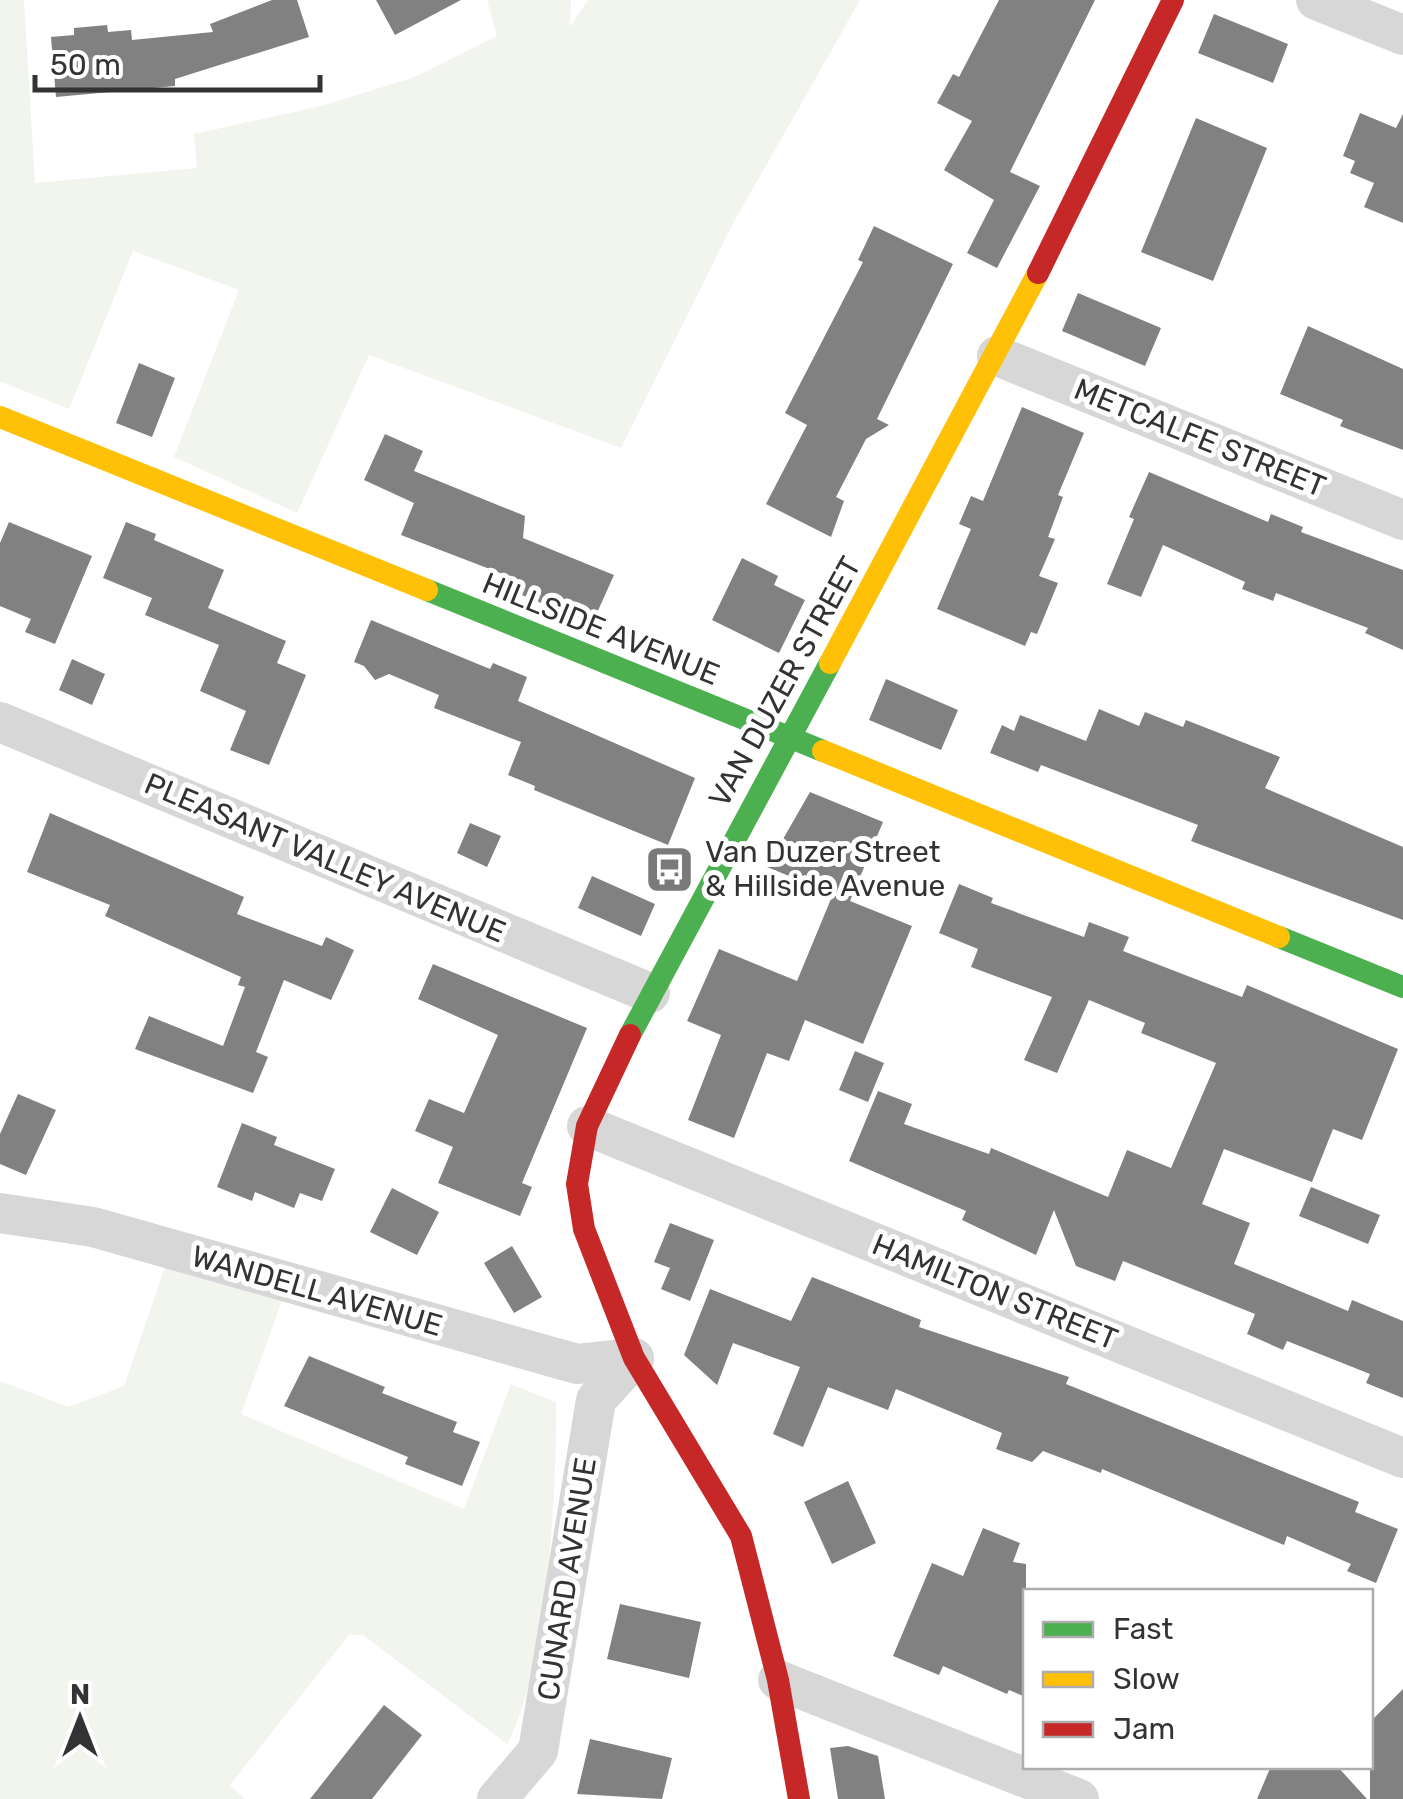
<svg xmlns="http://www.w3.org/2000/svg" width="1403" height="1799" viewBox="0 0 1403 1799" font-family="Rubik,sans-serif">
<rect width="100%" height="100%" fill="#fff"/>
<path fill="#f1f5ed" d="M0,0H24L35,183L197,168L194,134L321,106L415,77L497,36L487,0H571L570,27L588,0H860L730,229L621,448L369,355L297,513L174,457L239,290L133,251L69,409L0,381Z
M165,1267L285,1292L241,1414L464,1509L511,1384L556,1402C557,1490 548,1669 507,1744L363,1635H349L230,1785L245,1799H0V1381L69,1407L124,1386Z"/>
<path fill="#818181" d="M272,0H297L309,37L175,79V86L56,97L51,37L74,35V28L107,25L108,32L131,30L132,40L213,32L210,24Z
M376,0H461L395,35Z
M999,0H1095L1010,172L1040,186L997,268L967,253L994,200L944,170L972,121L937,103L953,74L959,77Z
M1214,14L1288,44L1273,83L1198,53Z
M1360,113L1396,128L1403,114V223L1364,207L1374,183L1350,173L1355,161L1343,156Z
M1196,118L1267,148L1213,281L1141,252Z
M874,226L953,264L877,419L889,425L866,439L836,497L844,501L831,537L766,504L807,425L785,413L863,262L858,260Z
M1078,293L1161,328L1145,366L1062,331Z
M1308,326L1403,369V450L1340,426L1343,420L1280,394Z
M139,363L175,378L152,437L116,423Z
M1022,407L1084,433L1058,495L1063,497L1048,537L1055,539L1039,576L1058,583L1037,634L1031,632L1025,646L937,609L971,529L959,524L971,496L983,501Z
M385,434L423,451L414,471L525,516L523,538L614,575L592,624L517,593L521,581L401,535L414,503L364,480Z
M1149,472L1268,522L1271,514L1303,527L1301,532L1403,570V650L1365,633L1368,628L1276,593L1273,601L1242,589L1245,582L1163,545L1141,597L1107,584L1134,519L1129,517Z
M9,522L92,556L55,644L25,632L31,619L0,606V543Z
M126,522L156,534L154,540L224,570L208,608L286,641L277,663L306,675L269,765L230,750L246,711L200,691L219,645L145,615L152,598L103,578Z
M742,558L778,576L774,585L805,600L779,653L712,620Z
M371,620L490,669L493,663L527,677L518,701L695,778L668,845L534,790L535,786L508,775L521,742L434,708L439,695L389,674L375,680L364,666L354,662Z
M72,659L105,674L92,705L59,690Z
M886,679L958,710L941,750L869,720Z
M1099,709L1139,726L1145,712L1183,727L1186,720L1280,757L1265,788L1403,847V920L1191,841L1198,825L1041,765L1038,772L990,753L1002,725L1014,731L1020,715L1086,741Z
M810,792L883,822L850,901L912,926L863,1044L805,1020L789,1061L767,1053L734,1138L688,1120L721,1035L687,1021L719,949L797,981L833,894L767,867Z
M50,813L244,897L237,914L322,946L326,937L354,950L331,1000L284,980L256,1052L268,1057L253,1093L135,1049L149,1016L223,1046L245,987L238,985L241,977L105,916L110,905L27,872Z
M470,823L501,836L487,867L457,853Z
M592,876L655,904L641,936L578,908Z
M959,884L993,898L991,903L1084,937L1089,922L1129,937L1123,951L1242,997L1247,985L1398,1049L1362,1140L1333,1129L1312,1182L1224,1149L1202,1204L1250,1223L1234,1264L1348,1311L1352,1300L1403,1321V1398L1366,1383L1370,1374L1287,1341L1283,1350L1247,1334L1255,1314L1123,1261L1115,1281L1076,1266L1054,1210L1036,1255L962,1220L966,1211L849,1161L878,1091L912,1104L904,1124L989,1154L991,1148L1108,1197L1127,1150L1171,1168L1216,1063L1141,1033L1145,1023L1089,1000L1057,1073L1024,1060L1052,997L971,967L978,949L939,933Z
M433,964L587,1028L522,1183L532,1187L520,1216L438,1183L453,1147L415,1131L429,1099L464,1113L498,1035L418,999Z
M855,1051L884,1063L868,1102L839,1090Z
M18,1094L56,1110L26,1175L0,1164V1134Z
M242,1123L277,1137L274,1145L335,1169L322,1201L300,1193L294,1208L255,1192L252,1201L217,1187Z
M1311,1187L1380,1215L1368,1244L1299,1216Z
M392,1188L439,1212L417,1255L370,1232Z
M670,1223L714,1240L690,1301L661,1289L670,1268L654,1262Z
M512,1246L542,1297L514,1313L484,1263Z
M812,1277L921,1320L919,1327L1069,1377L1066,1384L1359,1502L1355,1512L1398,1529L1376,1583L1347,1571L1351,1564L1287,1536L1284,1545L1102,1469L1101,1473L1043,1451L1032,1462L996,1449L1002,1433L896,1389L888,1410L828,1387L803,1447L773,1434L800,1367L733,1343L717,1385L684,1355L710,1289L791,1321Z
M309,1356L385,1387L382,1393L457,1422L453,1432L480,1442L462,1486L405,1464L408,1457L284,1406Z
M848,1481L876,1543L832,1564L804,1502Z
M983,1528L1020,1543L1013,1562L1026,1564V1697L1009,1690L1007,1694L943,1666L939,1675L893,1656L932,1563L963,1576Z
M620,1604L701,1622L689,1678L607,1659Z
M1403,1689V1799H1370V1722Z
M384,1705L422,1735L372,1799H310Z
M590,1739L672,1758L662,1799L577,1794Z
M848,1746L878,1756L885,1799H838L830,1748Z
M1271,1766H1337L1367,1799H1257Z"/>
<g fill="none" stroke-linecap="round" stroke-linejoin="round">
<path stroke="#d7d7d7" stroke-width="40" d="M1316,0L1403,35
M997,356L1403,520
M0,722L650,993
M587,1126L1403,1458
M0,1213L93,1227L577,1364L634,1358
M778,1680L1079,1799
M497,1799L538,1751L596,1400L634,1358"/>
<path stroke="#4caf50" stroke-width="22" d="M427,590L823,751
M1279,937L1403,987
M630,1035L830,663"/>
<path stroke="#ffc107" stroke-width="22" d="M0,417L427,590
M830,663L1038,273
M823,751L1279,937"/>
<path stroke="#c62828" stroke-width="22" d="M1038,273L1173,0
M630,1035L587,1126L577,1184L584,1229L634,1358L741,1536L778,1680L799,1799"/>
</g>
<defs>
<symbol id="bus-square" viewBox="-11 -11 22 22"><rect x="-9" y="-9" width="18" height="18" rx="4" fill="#7a7a7a" stroke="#fff"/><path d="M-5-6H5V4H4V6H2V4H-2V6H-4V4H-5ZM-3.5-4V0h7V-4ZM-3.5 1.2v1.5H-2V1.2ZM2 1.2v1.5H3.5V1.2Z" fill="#fff"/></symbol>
</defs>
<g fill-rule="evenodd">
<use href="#bus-square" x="642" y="842" width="55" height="55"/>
</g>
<g text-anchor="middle" stroke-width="10" stroke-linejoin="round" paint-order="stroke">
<g font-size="30" fill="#333" stroke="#fff">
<text transform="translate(1200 438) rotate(22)" y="10">METCALFE STREET</text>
<text transform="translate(601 629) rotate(22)" y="10">HILLSIDE AVENUE</text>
<text transform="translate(785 682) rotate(-61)" y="10">VAN DUZER STREET</text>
<text transform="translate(325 858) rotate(23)" y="10">PLEASANT VALLEY AVENUE</text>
<text transform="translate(317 1291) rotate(16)" y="10">WANDELL AVENUE</text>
<text transform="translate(995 1292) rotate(22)" y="10">HAMILTON STREET</text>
<text transform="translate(567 1579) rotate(-81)" y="10">CUNARD AVENUE</text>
</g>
<g font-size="30" fill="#333" stroke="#fff" text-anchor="start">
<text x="705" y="862">Van Duzer Street<tspan x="705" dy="34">&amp; Hillside Avenue</tspan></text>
</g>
</g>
<rect x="1023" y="1589" width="350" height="180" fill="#ffffff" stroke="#adadad" stroke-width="2.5"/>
<rect x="1043" y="1622" width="50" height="15" fill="#4caf50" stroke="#adadad" stroke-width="2.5"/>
<text x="1113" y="1639" font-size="30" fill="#333333">Fast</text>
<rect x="1043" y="1672" width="50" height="15" fill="#ffc107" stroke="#adadad" stroke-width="2.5"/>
<text x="1113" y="1689" font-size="30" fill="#333333">Slow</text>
<rect x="1043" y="1722" width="50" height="15" fill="#c62828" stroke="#adadad" stroke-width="2.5"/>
<text x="1113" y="1739" font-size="30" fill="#333333">Jam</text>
<g transform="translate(80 1719)" stroke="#ffffff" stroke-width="8" paint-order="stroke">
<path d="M0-8L18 38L0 25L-18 38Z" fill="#333333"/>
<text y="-15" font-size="28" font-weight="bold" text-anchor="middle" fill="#333333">N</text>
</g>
<path d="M35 75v15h285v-15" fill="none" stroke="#333333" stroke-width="5"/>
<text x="50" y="75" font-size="30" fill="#333333" stroke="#ffffff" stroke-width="8" paint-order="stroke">50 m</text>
</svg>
